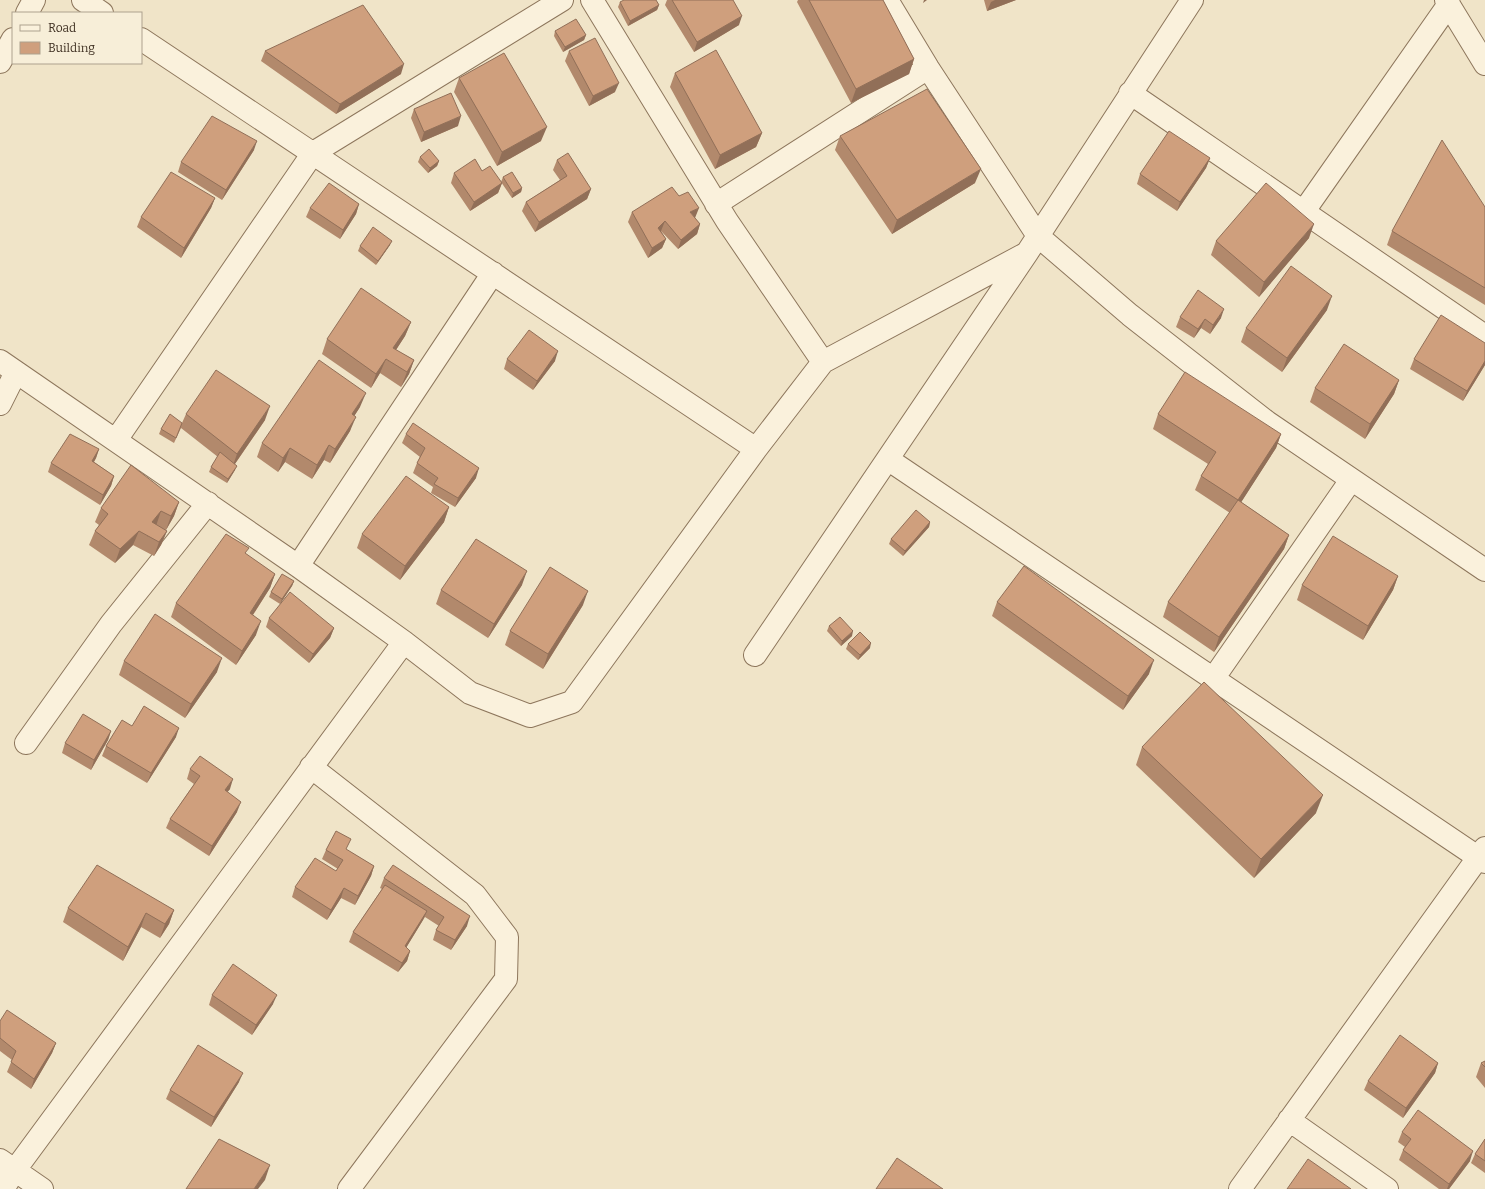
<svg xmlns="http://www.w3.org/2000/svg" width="1485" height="1189" viewBox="0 0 1485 1189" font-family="Bitter,serif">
<rect width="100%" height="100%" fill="#f0e4c8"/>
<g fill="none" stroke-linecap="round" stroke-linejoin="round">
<defs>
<path id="minor" d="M83,0L102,13
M592,0L727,221L823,362
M887,0L928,68L1038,236L1130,315L1267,422L1485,570
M1446,0L1485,64
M27,13L34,0
M141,39L756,449L823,362L1027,253
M0,62L13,39
M1130,93L1485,336
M716,204L928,68
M1304,211L1449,4
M0,361L298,566L404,642L470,693L530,716L572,702L756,449
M0,404L16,372
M116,440L313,153L562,0
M889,460L1485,862
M298,566L493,273
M755,655L1027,253L1192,0
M1213,679L1351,480
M26,743L111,624L208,503
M311,767L475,895L507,937L506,979L349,1189
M1289,1120L1387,1189
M0,1160L42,1189
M3,1189L15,1170L404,642
M1240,1189L1485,848"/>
</defs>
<use href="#minor" stroke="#8d765c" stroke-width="24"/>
<use href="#minor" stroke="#faf1dc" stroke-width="22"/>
</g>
<path fill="#b2896c" d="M667,0H733L739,25L694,52L665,5Z
M798,0H883L914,59L909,74L851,103L797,2Z
M984,0H1016L987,11Z
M620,2L659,5L657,10L628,26L618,7Z
M555,31L586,35L584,40L563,52L554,36Z
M265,51L401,74L336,114L261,61Z
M569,51L615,92L589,106L565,61Z
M675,73L762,133L756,147L715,169L670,87Z
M459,78L541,141L497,166L454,92Z
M414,109L458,126L421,142L411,118Z
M840,136L975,183L892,234L835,150Z
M254,150L222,200L178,172L181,162Z
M420,157L439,161L437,166L428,173L418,162Z
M1210,158L1206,168L1177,211L1137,184L1140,174Z
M557,160L591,189L587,199L535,232L522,211L526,202L560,180L553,170Z
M482,171L502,183L498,193L470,211L451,183L454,173Z
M503,177L522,188L521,192L512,198L501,182Z
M215,198L211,208L181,258L137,227L141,217Z
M359,204L356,214L340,239L306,217L310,208Z
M1485,207V305L1387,245L1392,231Z
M632,212L695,218L700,224L697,234L678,249L661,231L666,239L662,248L648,258L628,222Z
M1309,238L1259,297L1211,255L1216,241Z
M390,245L376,265L358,251L360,246Z
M1327,310L1282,372L1241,342L1246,328Z
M1180,317L1221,318L1210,334L1201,328L1194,338L1176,327Z
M411,322L405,336L396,350L414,360L409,374L401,387L380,373L371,388L322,354L327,339Z
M1485,343V365L1463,401L1410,369L1414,359Z
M507,359L555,361L533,390L504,369Z
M1399,380L1394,394L1365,439L1310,402L1315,388Z
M360,407L354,416L350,431L330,463L324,460L312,479L285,462L278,472L257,457L262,443Z
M186,414L265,420L235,464V470L227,483L209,472L211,467L218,457L181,428L174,443L159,434L161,429L182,423Z
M1158,414L1281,434L1276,448L1241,502L1289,535L1284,549L1214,652L1163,617L1168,602L1230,513L1195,490L1201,476L1208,464L1153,429Z
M406,434L476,478L455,507L431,493L433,487L413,473L417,463L420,457L402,443Z
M99,449L96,458L94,462L114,476L111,486L100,505L48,472L51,463Z
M179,502L174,516L166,530L162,529L167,531L161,545L154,556L133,545L115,563L89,545L95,531L99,525L95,522L101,508Z
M449,507L444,522L400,580L357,548L362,534Z
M930,522L929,527L903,556L889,544L891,539Z
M247,555L275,574L270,588L253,615L256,635L236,665L171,617L176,603Z
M1398,576L1393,590L1363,640L1297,600L1302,585Z
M294,581L292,586L280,604L269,597L271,592Z
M522,585L488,638L436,604L441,590Z
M997,602L1149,674L1123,710L992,616Z
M583,605L543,669L505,645L510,631Z
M269,618L334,628L330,638L309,663L266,627Z
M829,626L852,636L841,646L827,631Z
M848,644L870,648L858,660L846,649Z
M124,661L217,672L185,718L119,675Z
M132,726L176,737L147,783L102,756L106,746Z
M111,731L108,740L91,770L62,753L65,743Z
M1142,747L1316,813L1254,878L1136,765Z
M190,769L230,789L227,792L237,812L209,856L166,828L170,819L194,784L187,779Z
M326,850H347L374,866L371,876L355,905L341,898L327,920L292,897L295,887L336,871L338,869L322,859Z
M384,878L467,926L451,950L433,940L436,930L439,926L425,917L423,920L406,948L410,951L407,961L398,972L349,942L353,932L382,889L380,888Z
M68,908L174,910L169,924L160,938L141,927L123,961L63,922Z
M212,995L273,1004L252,1035L209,1005Z
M0,1021L56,1043L52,1053L31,1089L7,1072L12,1060L0,1051Z
M1485,1061V1088L1476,1077L1481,1063Z
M1438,1063L1435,1073L1403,1118L1364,1090L1368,1081Z
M239,1082L211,1127L166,1099L170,1090Z
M1402,1132L1470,1161L1449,1189H1439L1399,1160L1403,1150L1405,1147L1398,1142Z
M1485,1139V1173L1471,1163L1475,1154Z"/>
<path fill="#916f58" d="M924,0H927L923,3Z
M995,0H1016L987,11L991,2Z
M659,5L657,10L628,26L630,21Z
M742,16L739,25L694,52L697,42Z
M586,35L584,40L563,52L565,47Z
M914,59L909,74L851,103L856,89Z
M404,64L401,74L336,114L340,104Z
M619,83L615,92L589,106L593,96Z
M461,116L458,126L421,142L424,132Z
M547,127L541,141L497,166L502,152Z
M762,133L756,147L715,169L720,155Z
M257,141L254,150L222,200L226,190Z
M1210,158L1206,168L1177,211L1180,202Z
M439,161L437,166L428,173L430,168Z
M981,169L975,183L892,234L897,220Z
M502,183L498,193L470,211L474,202Z
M522,188L521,192L512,198L513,193Z
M591,189L587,199L535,232L539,222Z
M215,198L211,208L181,258L184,248Z
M359,204L356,214L340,239L343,230Z
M699,208L695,218L690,212Z
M665,221L661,231L654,237L658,228Z
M700,224L697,234L678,249L681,240Z
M1314,224L1309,238L1259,297L1264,282Z
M666,239L662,248L648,258L652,248Z
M392,241L390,245L376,265L378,261Z
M1332,296L1327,310L1282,372L1287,358Z
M1224,309L1221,318L1210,334L1213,325Z
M1205,319L1201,328L1194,338L1198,329Z
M411,322L405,336L388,362L393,348Z
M558,351L555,361L533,390L537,381Z
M386,359L380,373L371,388L376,374Z
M414,360L409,374L401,387L407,372Z
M1485,361V365L1463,401L1467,391Z
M1399,380L1394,394L1365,439L1370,424Z
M366,393L360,407L346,429L352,414Z
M270,406L265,420L232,468L237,454Z
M356,417L350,431L330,463L335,449Z
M1281,434L1276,448L1233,515L1238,500Z
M329,445L324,460L312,479L317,465Z
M290,448L285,462L278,472L283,458Z
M99,449L96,458L89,470L92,461Z
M237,466L235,470L227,483L228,479Z
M479,468L476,478L455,507L458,498Z
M114,476L111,486L100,505L103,495Z
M179,502L174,516L166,530L171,516Z
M449,507L444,522L400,580L405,566Z
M161,511L156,526L147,537L152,522Z
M930,522L929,527L903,556L905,551Z
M139,531L133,545L115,563L120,549Z
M167,531L161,545L154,556L159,542Z
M1289,535L1284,549L1214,652L1219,637Z
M527,571L522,585L488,638L494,624Z
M275,574L270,588L245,627L250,613Z
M1398,576L1393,590L1363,640L1368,626Z
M294,581L292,586L280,604L282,599Z
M588,591L583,605L543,669L548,654Z
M261,621L256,635L236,665L242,651Z
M334,628L330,638L309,663L313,654Z
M853,631L852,636L841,646L842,641Z
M871,643L870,648L858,660L860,655Z
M222,658L217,672L185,718L191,704Z
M1154,660L1149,674L1123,710L1128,696Z
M179,728L176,737L147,783L151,773Z
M111,731L108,740L91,770L94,760Z
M233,779L230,789L221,800L225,790Z
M1323,795L1316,813L1254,878L1261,859Z
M241,802L237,812L209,856L212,846Z
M374,866L371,876L355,905L358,896Z
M344,888L341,898L327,920L331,910Z
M174,910L169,924L160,938L165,924Z
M427,911L423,920L401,956L405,946Z
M146,913L141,927L123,961L128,947Z
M470,916L467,926L451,950L455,940Z
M410,951L407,961L398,972L402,963Z
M277,995L273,1004L252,1035L256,1025Z
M56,1043L52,1053L31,1089L34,1079Z
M1438,1063L1435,1073L1403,1118L1406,1108Z
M243,1073L239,1082L211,1127L214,1117Z
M1473,1151L1470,1161L1449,1189H1447L1449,1184Z
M270,1165L265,1180L258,1189H254Z"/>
<path fill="#cf9f7d" stroke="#916f58" d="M624,0H656L659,5L630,21L620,2Z
M672,0H733L742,16L697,42Z
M809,0H883L914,59L856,89Z
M363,5L404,64L340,104L265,51Z
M576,19L586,35L565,47L555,31Z
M595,38L619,83L593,96L569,51Z
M716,50L762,133L720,155L675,73Z
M504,53L547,127L502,152L459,78Z
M927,89L981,169L897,220L840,136Z
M451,93L461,116L424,132L414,109Z
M212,116L257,141L226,190L181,162Z
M1169,131L1210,158L1180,202L1140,174Z
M1442,140L1485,207V288L1392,231Z
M429,149L439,161L430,168L420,157Z
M568,153L591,189L539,222L526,202L567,176L557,160Z
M475,159L482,171L490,166L502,183L474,202L454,173Z
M171,172L215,198L184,248L141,217Z
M512,172L522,188L513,193L503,177Z
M329,183L359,204L343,230L310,208Z
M1266,183L1314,224L1264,282L1216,241Z
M672,187L679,196L688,192L699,208L690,212L700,224L681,240L665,221L658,228L666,239L652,248L632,212Z
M373,227L392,241L378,261L360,246Z
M1291,266L1332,296L1287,358L1246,328Z
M361,288L411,322L393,348L414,360L407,372L386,359L376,374L327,339Z
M1198,290L1224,309L1213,325L1205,319L1198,329L1180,317Z
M1441,315L1485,343V361L1467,391L1414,359Z
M529,330L558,351L537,381L507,359Z
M1344,344L1399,380L1370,424L1315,388Z
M319,360L366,393L352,414L356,417L335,449L329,445L317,465L290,448L283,458L262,443Z
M216,370L270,406L237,454L186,414Z
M1185,372L1281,434L1238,500L1201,476L1216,452L1158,414Z
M170,414L182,423L176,438L161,429Z
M413,423L479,468L458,498L434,484L438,478L417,463L425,448L406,434Z
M70,434L99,449L92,461L114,476L103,495L51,463Z
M220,452L237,466L228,479L211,467Z
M131,465L179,502L171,516L161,511L152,522L167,531L159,542L139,531L120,549L95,531L108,514L101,508Z
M406,476L449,507L405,566L362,534Z
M1238,500L1289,535L1219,637L1168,602Z
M916,510L930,522L905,551L891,539Z
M226,534L249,548L245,553L275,574L250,613L261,621L242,651L176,603Z
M1333,536L1398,576L1368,626L1302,585Z
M476,539L527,571L494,624L441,590Z
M1024,566L1154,660L1128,696L997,602Z
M550,567L588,591L548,654L510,631Z
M282,574L294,581L282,599L271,592Z
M290,592L334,628L313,654L269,618Z
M155,614L222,658L191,704L124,661Z
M840,617L853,631L842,641L829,626Z
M860,632L871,643L860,655L848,644Z
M1204,682L1323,795L1261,859L1142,747Z
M144,706L179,728L151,773L106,746L122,720L132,726Z
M83,714L111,731L94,760L65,743Z
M200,756L233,779L225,790L241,802L212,846L170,819L200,776L190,769Z
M336,831L351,839L346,849L374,866L358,896L344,888L331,910L295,887L315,858L336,871L343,860L326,850Z
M97,865L174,910L165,924L146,913L128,947L68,908Z
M393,865L470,916L455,940L436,930L444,917L384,878Z
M385,885L427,911L405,946L410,951L402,963L353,932Z
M233,964L277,995L256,1025L212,995Z
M7,1010L56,1043L34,1079L11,1062L16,1051L0,1038V1021Z
M1400,1035L1438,1063L1406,1108L1368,1081Z
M198,1045L243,1073L214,1117L170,1090Z
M1485,1061V1067L1481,1063Z
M1418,1110L1473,1151L1449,1184L1403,1150L1411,1139L1402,1132Z
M219,1139L270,1165L254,1189H186Z
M1485,1139V1161L1475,1154Z
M897,1158L943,1189H876Z
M1308,1159L1351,1189H1287Z"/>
<rect x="12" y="12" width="130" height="52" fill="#f7eed8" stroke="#ada18e"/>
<rect x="20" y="25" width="20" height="6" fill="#faf1dc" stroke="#ada18e"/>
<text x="48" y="32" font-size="12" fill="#3d2e20">Road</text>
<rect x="20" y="42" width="20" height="12" fill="#cf9f7d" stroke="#ada18e"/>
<text x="48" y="52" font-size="12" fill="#3d2e20">Building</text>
</svg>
